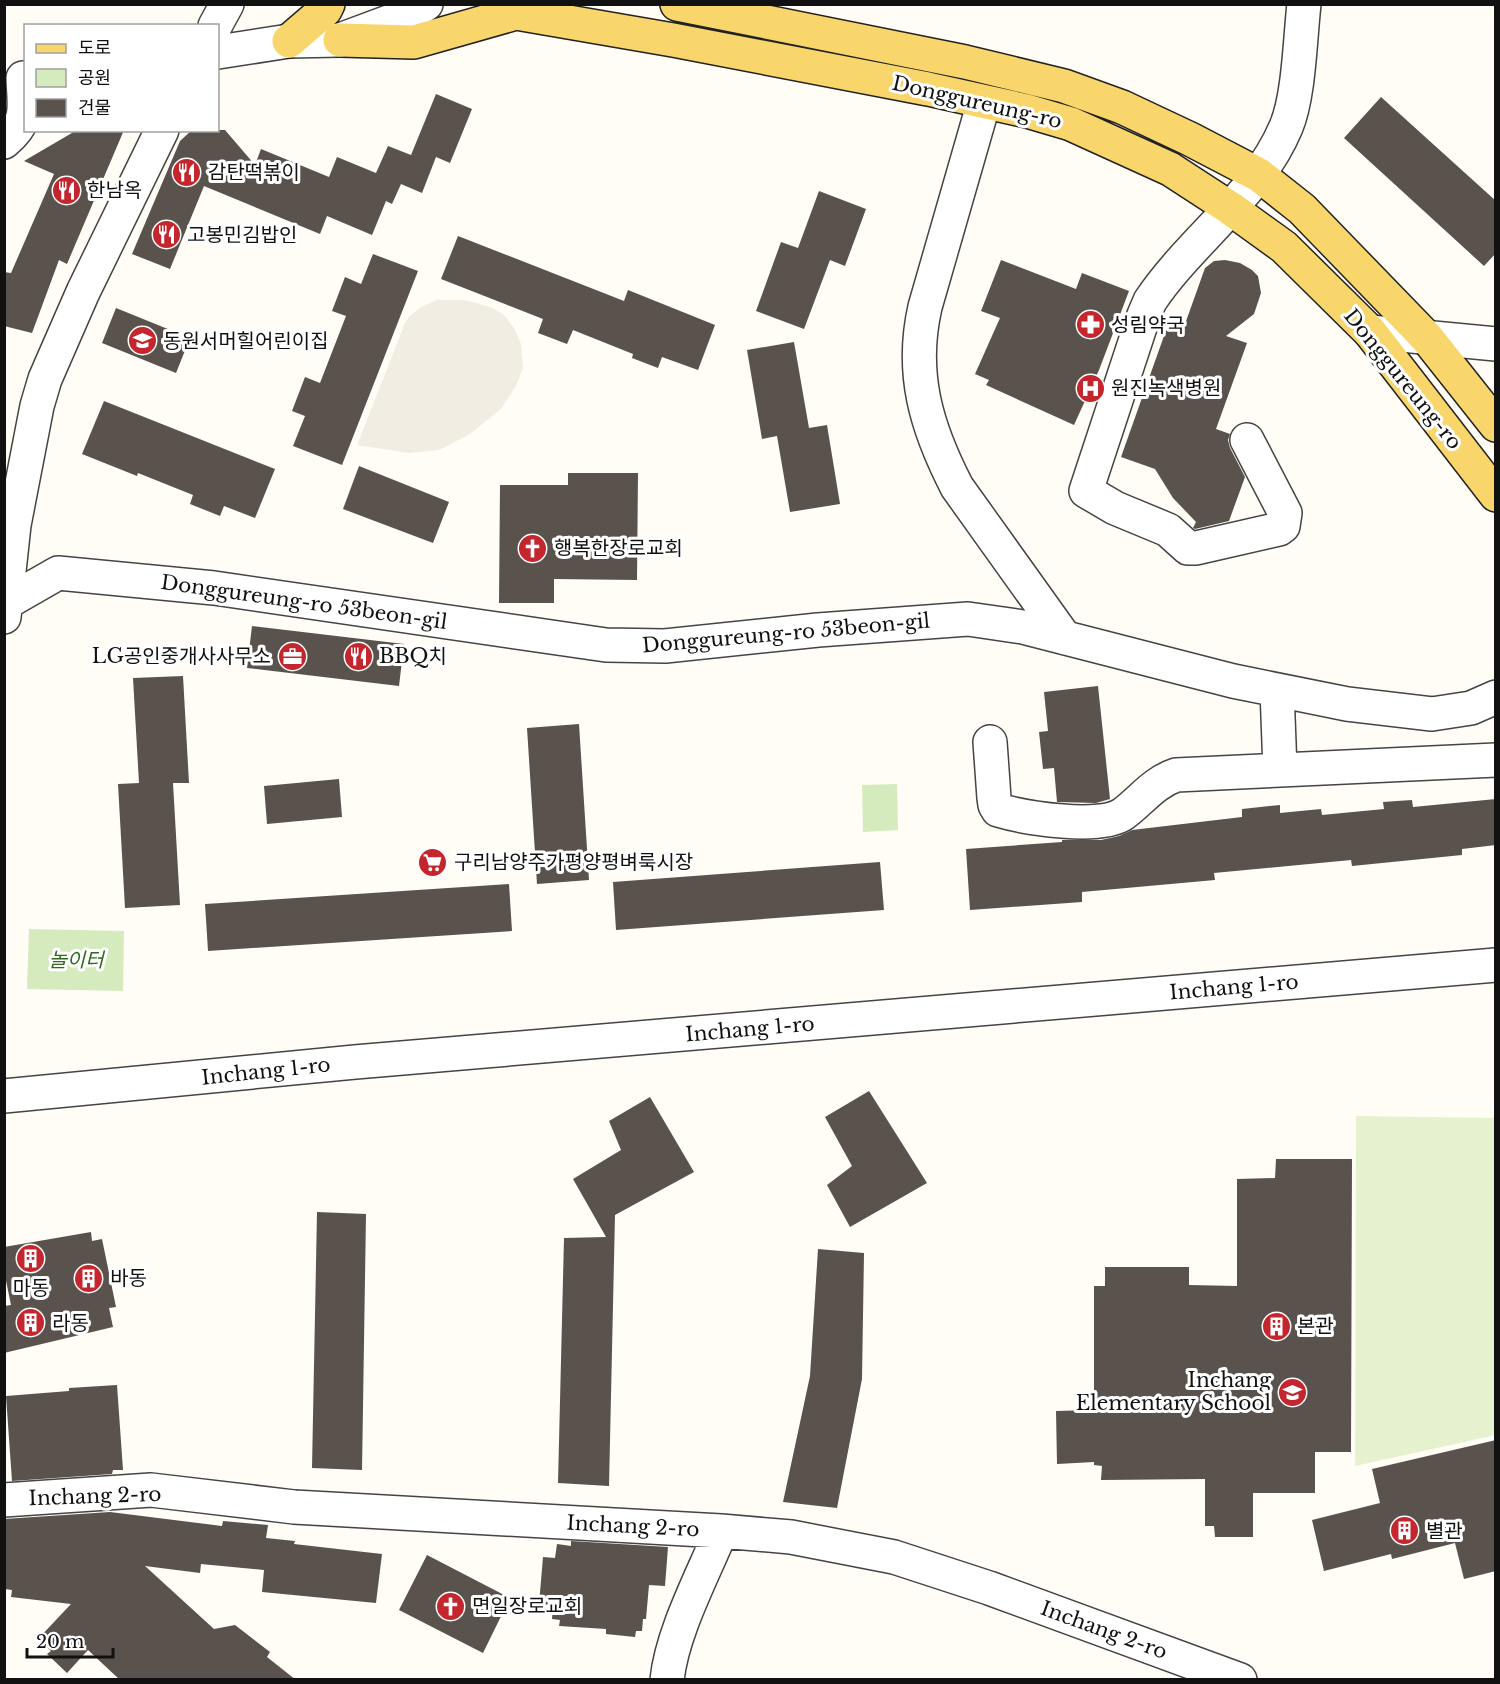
<svg xmlns="http://www.w3.org/2000/svg" width="1500" height="1684" viewBox="0 0 1500 1684" font-family="'Libre Baskerville','Noto Sans KR',serif">
<rect width="100%" height="100%" fill="#fffdf5"/>
<path fill="#d5ebbd" d="M897,784L898,830L863,832L862,785Z
M29,929L124,931L123,991L27,989Z"/>
<path fill="#e6f2cf" d="M1356,1116L1495,1118L1496,1435L1355,1466Z"/>
<path fill="#f1ede2" d="M437,300H466L493,308L505,316L514,328L521,344L523,368L516,386L501,409L470,434L439,450L408,453L357,445L405,323L409,317L421,307Z"/>
<path fill="#5a524d" d="M436,94L472,109L450,163L436,157L422,193L401,184L392,204L386,201L372,235L327,216L320,234L204,186L170,269L132,254L180,141L192,130H225L255,165L261,149L329,177L337,157L376,173L388,146L411,155Z
M1381,97L1496,201V253L1484,266L1344,138Z
M77,130H124L67,264L59,260L32,333L4,326V272L11,273L54,174L24,161Z
M819,191L866,209L845,266L830,260L804,329L756,311L781,242L798,248Z
M458,236L624,301L628,290L715,325L698,370L662,357L658,368L632,358L633,354L573,330L567,344L538,333L543,319L441,279Z
M373,254L418,271L342,465L293,446L305,416L292,411L305,377L320,383L346,316L332,311L345,277L361,284Z
M1001,260L1076,289L1082,273L1129,291L1099,370L1074,425L986,385L989,380L975,374L1000,318L981,311Z
M1225,260L1240,263L1252,270L1258,276L1261,293L1254,314L1226,336L1247,343L1216,429L1230,434L1228,440L1230,448L1245,477L1229,521L1195,529L1193,528L1196,522L1173,498L1155,469L1121,457L1170,319L1185,324L1205,268L1214,261Z
M116,308L190,338L176,373L102,343Z
M794,342L809,428L827,425L840,504L790,512L777,436L762,439L747,350Z
M104,401L275,469L255,518L224,506L220,516L190,504L193,495L138,473L137,476L82,454Z
M359,466L449,502L433,543L343,509Z
M568,473H638L637,580L554,579V603H499L500,485H568Z
M252,626L404,644L399,686L247,668Z
M183,676L189,783H173L180,905L125,908L118,784L139,783L133,678Z
M1098,686L1110,799L1096,803L1057,802L1054,768L1043,769L1039,732L1048,731L1044,692Z
M579,724L589,880L537,884L527,728Z
M339,779L342,817L267,824L264,786Z
M1496,799V845L1462,849V855L1352,866L1351,860L1214,873L1215,880L1082,892V902L970,910L966,849L1062,842V840H1101L1119,836L1132,830L1242,817V809L1280,805V813L1321,809L1322,815L1384,809L1383,802L1397,801L1412,800L1413,807Z
M880,862L884,910L616,930L613,882Z
M509,884L512,931L208,951L205,904Z
M869,1091L927,1183L850,1227L827,1185L852,1166L825,1117Z
M650,1097L694,1172L615,1215L609,1486L558,1483L564,1238L606,1237L573,1179L621,1150L609,1121Z
M1276,1159H1352L1351,1452H1315V1493H1253V1537H1215L1214,1526H1205V1479L1101,1480L1102,1466L1094,1465V1462L1057,1464L1056,1411L1094,1410V1286H1105V1267H1189V1285L1237,1286V1179L1275,1178Z
M317,1212L366,1214L362,1470L312,1468Z
M91,1232L92,1241L102,1239L116,1307L109,1308L113,1327L4,1353V1306L11,1305L4,1271V1247Z
M818,1249L864,1253L862,1379L837,1508L783,1502L810,1376Z
M117,1385L123,1470H113L112,1474L12,1481L6,1396L69,1391V1388Z
M1496,1440V1571L1464,1579L1455,1543L1392,1559L1391,1554L1324,1571L1312,1520L1380,1503L1372,1469Z
M110,1512L222,1526L223,1521L268,1525L266,1538L295,1541L294,1544L382,1554L376,1603L262,1592L264,1570L201,1564L200,1573L145,1566L214,1629L235,1625L270,1652L267,1657L296,1680H120L88,1650L67,1673L47,1654L51,1651L38,1639L71,1604L11,1597L12,1590L4,1589V1519Z
M571,1541L668,1547L665,1586L649,1585L646,1619H643L642,1631H636L635,1637L606,1634V1629L559,1626L560,1620L552,1619L553,1605L539,1604L543,1557L555,1558L557,1544L571,1546Z
M427,1555L510,1598L483,1653L399,1610Z"/>
<g fill="none" stroke-linecap="round" stroke-linejoin="round">
<defs>
<path id="minor" d="M215,26L227,4
M218,52L289,41L340,40L410,14L426,4
M984,102L925,307C910,373 926,427 957,487L1065,638
M4,142C30,120 24,109 23,78
M1370,332L1496,344
M1247,440L1285,513L1283,526L1279,529L1196,548H1188L1168,530L1115,508L1086,491L1144,315L1150,301C1191,240 1257,196 1286,127C1299,97 1300,39 1304,4
M4,604L58,573L214,588L606,645L665,646L818,630L968,619L1023,627L1233,681L1347,704L1432,714L1471,708L1496,697
M4,617L14,525L37,406L45,379L83,292L162,130
M1277,690L1280,770
M990,742L994,798L995,805L998,810C1025,818 1100,830 1123,814C1142,800 1153,783 1176,775L1496,760
M4,1096L355,1062L1496,965
M4,1500L151,1490L294,1507L721,1531L791,1537L894,1557L989,1588L1240,1680
M667,1680C672,1632 703,1575 721,1531"/>
<path id="major" d="M498,4L516,13L673,40L928,89L1027,111L1071,124L1170,169L1230,208L1284,247L1370,332L1496,495
M677,4L965,62L1064,86L1122,107L1190,139L1259,175L1302,209L1427,338L1496,425
M340,40L414,42L516,13
M289,41L325,10L328,4"/>
</defs>
<use href="#minor" stroke="#444" stroke-width="36"/>
<use href="#major" stroke="#222" stroke-width="36"/>
<use href="#minor" stroke="#fff" stroke-width="33"/>
<use href="#major" stroke="#f9d66b" stroke-width="33"/>
</g>
<defs>
<symbol id="restaurant-disc" viewBox="-11 -11 22 22"><circle r="9.5" fill="#c4262e" stroke="#fff"/><path d="M-5-6h1v4h1v-4h1v4h1v-4h1v5L-1.5 .5V6h-2V.5L-5-1ZM5-6V6H3V1.5H1.5Q1.5-4 5-6Z" fill="#fff"/></symbol>
<symbol id="pharmacy-disc" viewBox="-11 -11 22 22"><circle r="9.5" fill="#c4262e" stroke="#fff"/><path d="M-2-6h4v4h4v4h-4v4h-4v-4h-4v-4h4Z" fill="#fff"/></symbol>
<symbol id="school-disc" viewBox="-11 -11 22 22"><circle r="9.5" fill="#c4262e" stroke="#fff"/><path d="M0-5L7-2L0 1L-7-2ZM-4 1L0 2.5L4 1V4Q0 6-4 4Z" fill="#fff"/></symbol>
<symbol id="hospital-disc" viewBox="-11 -11 22 22"><circle r="9.5" fill="#c4262e" stroke="#fff"/><path d="M-5-5h3v3.5h4V-5h3V5h-3V1.5h-4V5h-3Z" fill="#fff"/></symbol>
<symbol id="church-disc" viewBox="-11 -11 22 22"><circle r="9.5" fill="#c4262e" stroke="#fff"/><path d="M-1.2-6h2.4v3.5h3.3v2.4h-3.3V6h-2.4V-.1h-3.3v-2.4h3.3Z" fill="#fff"/></symbol>
<symbol id="office-disc" viewBox="-11 -11 22 22"><circle r="9.5" fill="#c4262e" stroke="#fff"/><path d="M-6-3h4V-5.5h4V-3h4V5H-6ZM-1-4.5V-3h2v-1.5ZM-6 0V1H6V0Z" fill="#fff"/></symbol>
<symbol id="supermarket-disc" viewBox="-11 -11 22 22"><circle r="9.5" fill="#c4262e" stroke="#fff"/><path d="M-6-5.5h2.5l.6 2H6L4.5 2H-2.5L-4.4-4H-6ZM-1.5 3.2a1.3 1.3 0 1 0 .1 0ZM3 3.2a1.3 1.3 0 1 0 .1 0Z" fill="#fff"/></symbol>
<symbol id="building-disc" viewBox="-11 -11 22 22"><circle r="9.5" fill="#c4262e" stroke="#fff"/><path d="M-4-6H4V6H1V3H-1V6H-4ZM-2.5-4.3h1.7v1.8h-1.7ZM.8-4.3h1.7v1.8H.8ZM-2.5-1h1.7V.8h-1.7ZM.8-1h1.7V.8H.8Z" fill="#fff"/></symbol>
</defs>
<g fill-rule="evenodd">
<use href="#restaurant-disc" x="170" y="156" width="33" height="33"/>
<use href="#restaurant-disc" x="50" y="174" width="33" height="33"/>
<use href="#restaurant-disc" x="150" y="218" width="33" height="33"/>
<use href="#pharmacy-disc" x="1074" y="308" width="33" height="33"/>
<use href="#school-disc" x="126" y="324" width="33" height="33"/>
<use href="#hospital-disc" x="1074" y="372" width="33" height="33"/>
<use href="#church-disc" x="516" y="532" width="33" height="33"/>
<use href="#office-disc" x="276" y="640" width="33" height="33"/>
<use href="#restaurant-disc" x="342" y="640" width="33" height="33"/>
<use href="#supermarket-disc" x="416" y="846" width="33" height="33"/>
<use href="#building-disc" x="14" y="1242" width="33" height="33"/>
<use href="#building-disc" x="72" y="1262" width="33" height="33"/>
<use href="#building-disc" x="14" y="1306" width="33" height="33"/>
<use href="#building-disc" x="1260" y="1310" width="33" height="33"/>
<use href="#school-disc" x="1276" y="1376" width="33" height="33"/>
<use href="#building-disc" x="1388" y="1514" width="33" height="33"/>
<use href="#church-disc" x="434" y="1590" width="33" height="33"/>
</g>
<g text-anchor="middle" stroke-width="6" stroke-linejoin="round" paint-order="stroke">
<g font-size="20" fill="#111" stroke="#fff">
<text transform="translate(977 102) rotate(13)" y="7">Donggureung-ro</text>
<text transform="translate(1403 379) rotate(51)" y="7">Donggureung-ro</text>
<text transform="translate(304 602) rotate(8)" y="7">Donggureung-ro 53beon-gil</text>
<text transform="translate(786 633) rotate(-5)" y="7">Donggureung-ro 53beon-gil</text>
<text transform="translate(1234 987) rotate(-5)" y="7">Inchang 1-ro</text>
<text transform="translate(750 1029) rotate(-5)" y="7">Inchang 1-ro</text>
<text transform="translate(266 1071) rotate(-6)" y="7">Inchang 1-ro</text>
<text transform="translate(95 1496) rotate(-2)" y="7">Inchang 2-ro</text>
<text transform="translate(633 1526) rotate(3)" y="7">Inchang 2-ro</text>
<text transform="translate(1104 1630) rotate(20)" y="7">Inchang 2-ro</text>
</g>
<g font-size="20" fill="#111" stroke="#fff" text-anchor="start">
<text x="208" y="179">감탄떡볶이</text>
<text x="87" y="197">한남옥</text>
<text x="187" y="242">고봉민김밥인</text>
<text x="1111" y="332">성림약국</text>
<text x="163" y="348">동원서머힐어린이집</text>
<text x="1111" y="395">원진녹색병원</text>
<text x="554" y="555">행복한장로교회</text>
<text x="271" y="663" text-anchor="end">LG공인중개사사무소</text>
<text x="379" y="663">BBQ치</text>
<text x="454" y="869">구리남양주가평양평벼룩시장</text>
<text x="110" y="1285">바동</text>
<text x="31" y="1295" text-anchor="middle">마동</text>
<text x="52" y="1330">라동</text>
<text x="1297" y="1333">본관</text>
<text x="1271" y="1387" text-anchor="end">Inchang<tspan x="1271" dy="23">Elementary School</tspan></text>
<text x="1426" y="1538">별관</text>
<text x="472" y="1613">면일장로교회</text>
</g>
<g font-size="20" font-style="italic" fill="#2f6b1f" stroke="#fff">
<text x="76" y="967">놀이터</text>
</g>
</g>
<rect width="1500" height="1684" fill="none" stroke="#111111" stroke-width="12"/>
<rect x="24" y="24" width="195" height="108" fill="#ffffff" stroke="#a0a0a0" stroke-width="1.5"/>
<rect x="36" y="44" width="30" height="9" fill="#f9d66b" stroke="#a0a0a0" stroke-width="1.5"/>
<text x="78" y="54" font-size="18" fill="#111111">도로</text>
<rect x="36" y="69" width="30" height="18" fill="#d5ebbd" stroke="#a0a0a0" stroke-width="1.5"/>
<text x="78" y="84" font-size="18" fill="#111111">공원</text>
<rect x="36" y="99" width="30" height="18" fill="#5a524d" stroke="#a0a0a0" stroke-width="1.5"/>
<text x="78" y="114" font-size="18" fill="#111111">건물</text>
<path d="M27 1648v9h86v-9" fill="none" stroke="#111111" stroke-width="3"/>
<text x="36" y="1648" font-size="18" fill="#111111" stroke="#ffffff" stroke-width="4.5" paint-order="stroke">20 m</text>
</svg>
